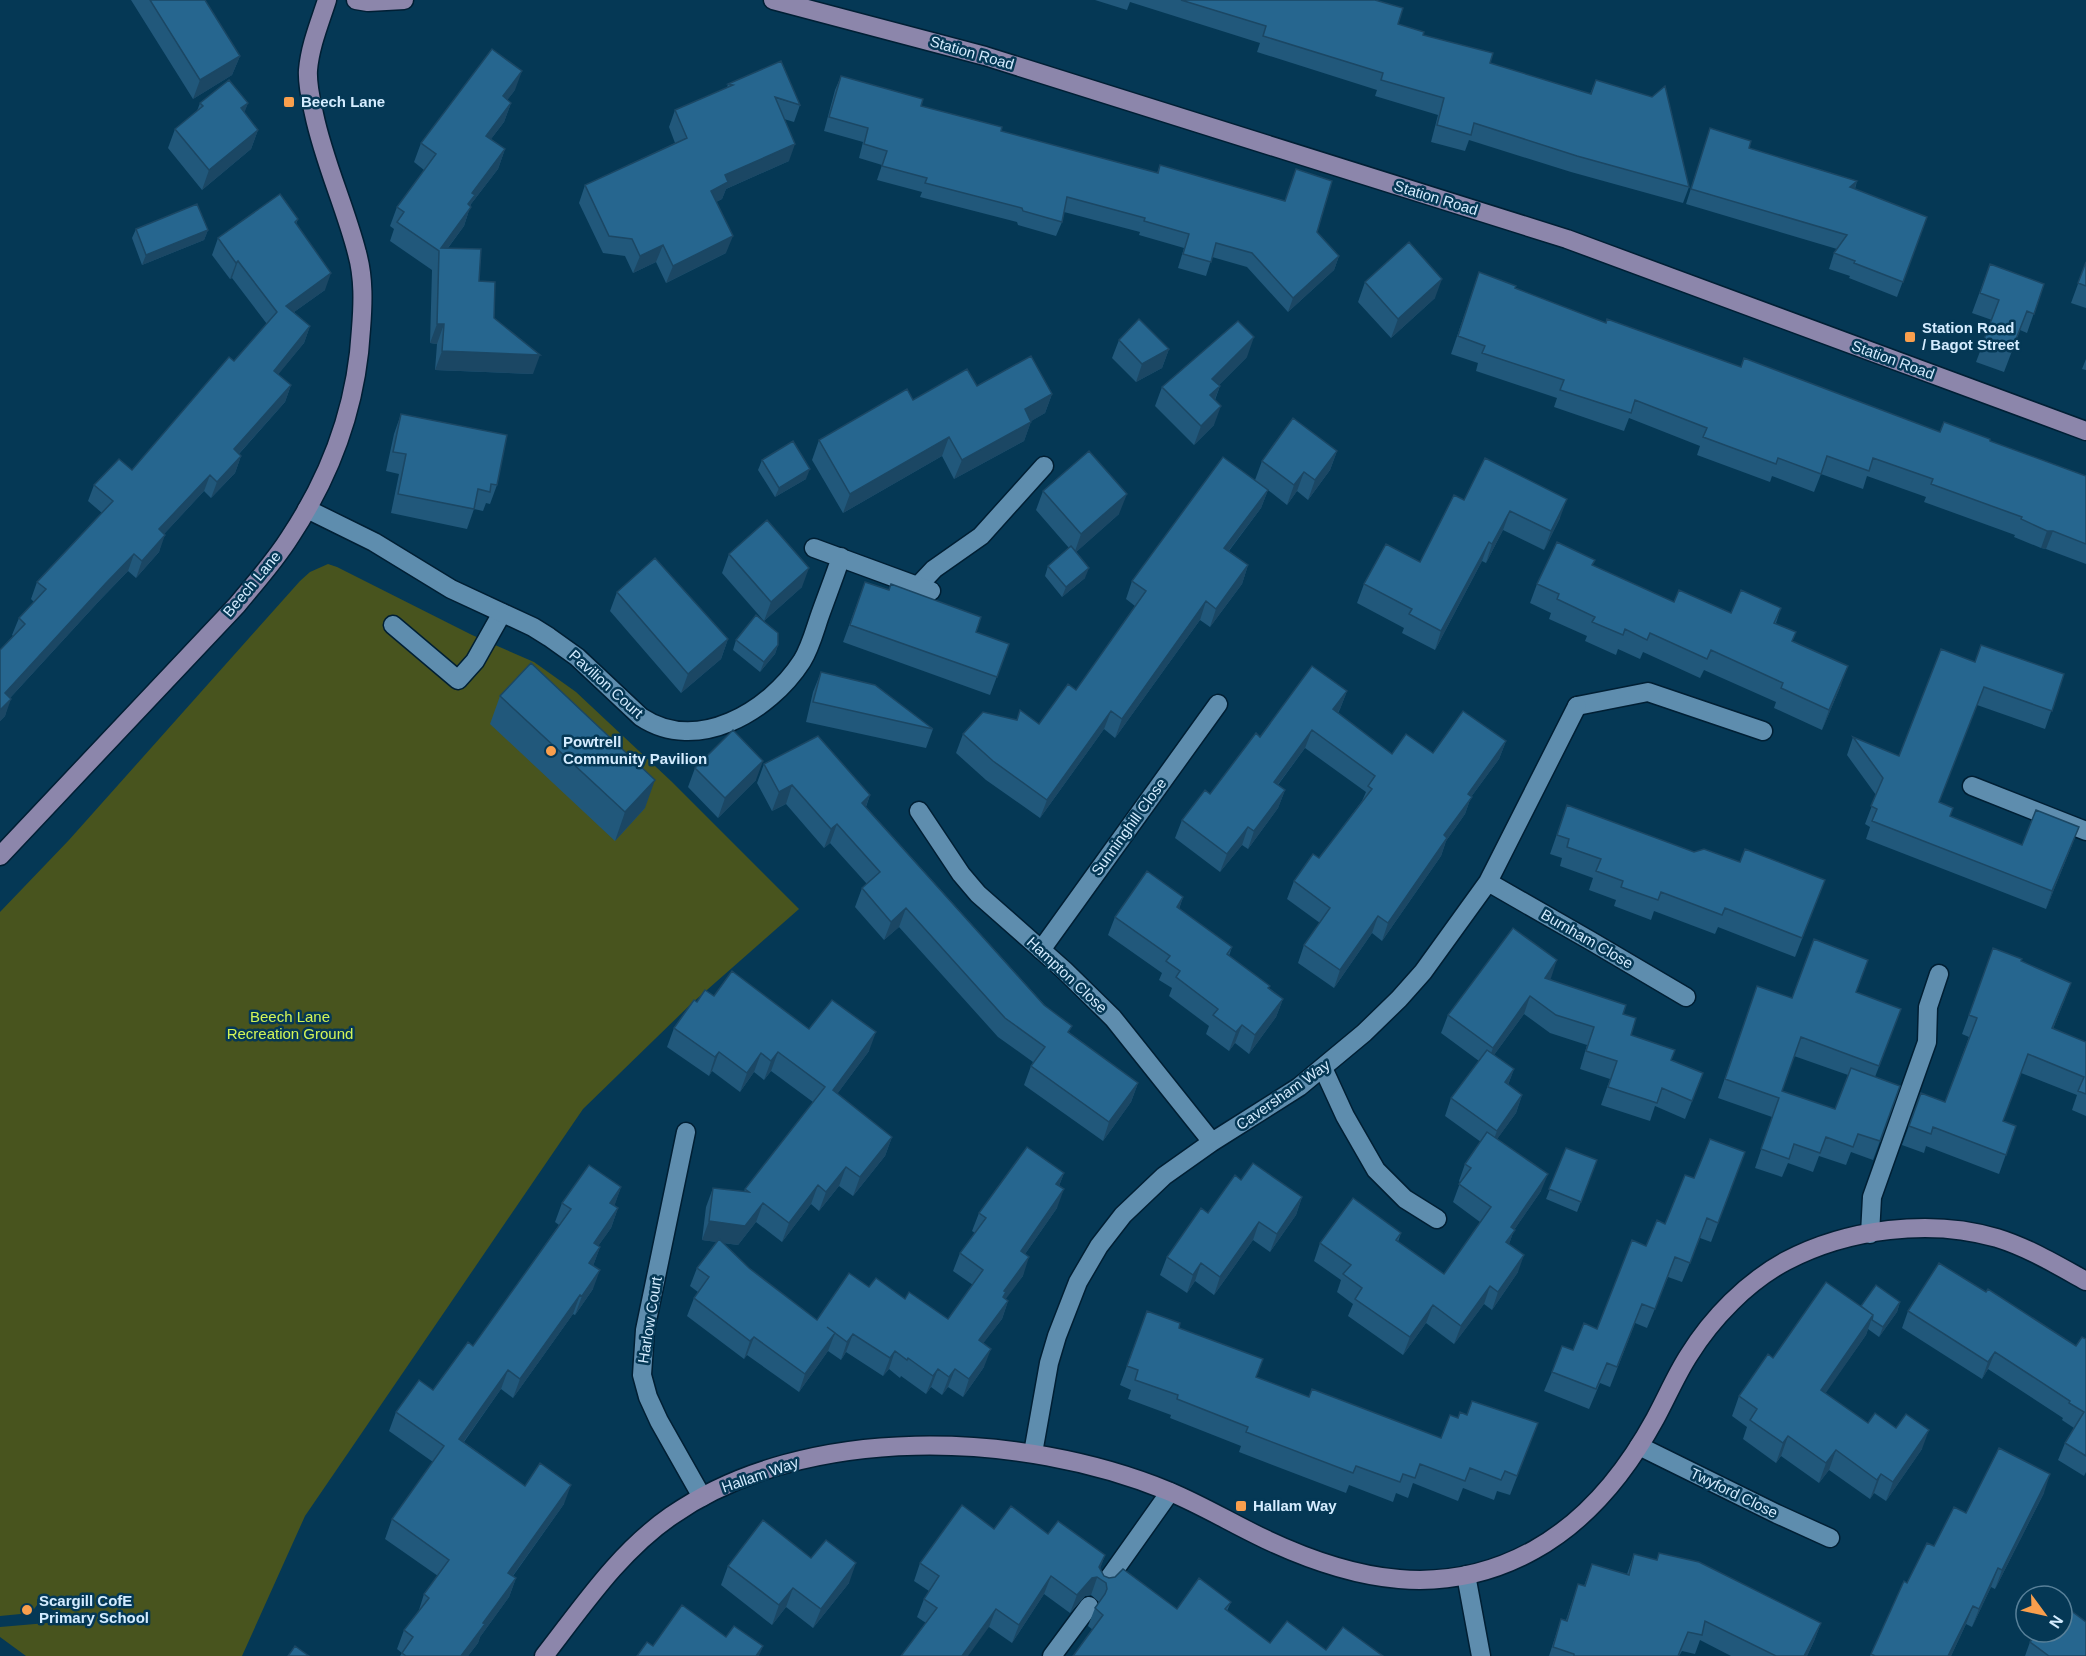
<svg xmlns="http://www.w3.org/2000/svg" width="2086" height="1656" viewBox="0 0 2086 1656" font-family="Helvetica,sans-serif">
<rect width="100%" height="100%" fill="#053855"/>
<path fill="#48541e" d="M328,564L337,567L472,635L534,662L576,692L671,781L799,909L691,1004L583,1109L305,1516L242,1656H26L0,1637V1627L70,1621L37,1599V1605L31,1613L0,1616V912L69,840L300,581L310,572Z"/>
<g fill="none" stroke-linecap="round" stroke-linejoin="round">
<defs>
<path id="lane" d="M918,586L934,569L981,536L1044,466
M393,625L458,680L475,661L502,613
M1577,706L1648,692L1763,731
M1323,1068L1345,1116L1376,1170L1405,1199L1437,1219
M1870,1234L1872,1197L1927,1042L1928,1007L1939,974
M1104,1585L1170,1492
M1052,1656L1089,1606"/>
<path id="street" d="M307,509L374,542L451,589L533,627L549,637L577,657L641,717C697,754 769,712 802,661C810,648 814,633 819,618C826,598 834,578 841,557
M814,548L931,591
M1972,786L2086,831
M919,811L961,874L978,894L1064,970L1113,1018L1212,1142
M1488,882L1591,941L1686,997
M1041,950L1218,704
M686,1132L645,1330L642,1375L648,1397L659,1421L702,1497
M1639,1446L1777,1514L1830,1538
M1033,1453L1049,1363L1057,1336L1078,1282L1099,1246L1123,1215L1164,1176L1212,1142L1299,1087L1364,1033L1399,999L1423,972L1488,882L1577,706
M1466,1575L1481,1656"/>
<path id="secondary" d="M356,0L368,2L404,0
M773,0L985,56L1567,239L2086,431
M0,856L237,605C255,583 275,561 290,537C331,475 357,404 361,329C363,304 364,278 357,253C345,206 324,162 314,114C311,100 307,85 308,70C310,46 320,22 327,0
M544,1656C583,1606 619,1552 671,1516C806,1422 1022,1431 1168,1491C1202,1505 1233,1524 1265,1539C1354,1581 1444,1600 1534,1550C1588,1520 1626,1472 1655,1419C1667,1397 1676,1375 1689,1355C1712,1318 1747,1282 1786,1261C1847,1229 1930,1218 1997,1238C2029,1248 2057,1265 2086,1281"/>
</defs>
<use href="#lane" stroke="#001f34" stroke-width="21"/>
<use href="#street" stroke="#001f34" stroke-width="21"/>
<use href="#secondary" stroke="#001f34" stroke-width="21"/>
<use href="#lane" stroke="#5e8dae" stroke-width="18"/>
<use href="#street" stroke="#5e8dae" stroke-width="18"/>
<use href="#secondary" stroke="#8c86ab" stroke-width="18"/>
</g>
<path fill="#21587b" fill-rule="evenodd" d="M131,0H205L240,56L232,75L193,99Z
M1095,0H1375L1398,24L1490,63L1590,94L1596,80L1689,187L1683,203L1571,172L1469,140L1465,151L1431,142L1438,115L1375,96L1377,90L1257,52L1260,43L1130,2L1127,10Z
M841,76L921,106L1001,131L1157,173L1160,165L1317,232L1339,256L1334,270L1288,312L1247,267L1212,257L1206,276L1178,268L1184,248L1139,235L1140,232L1064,212L1062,222L1056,236L1018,225L1017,222L920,197L922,192L877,180L882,165L859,158L863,142L824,131L835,90Z
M728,84L800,105L794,122L784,119L789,161L726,189L722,199L716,202L726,253L666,283L656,262L633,273L625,256L603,253L579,203L585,185L675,143L669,127L675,110L727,88Z
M515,90L507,100L511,103L504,122L491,139L505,149L498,169L471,204L464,226L448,248L479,281L494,318L533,374L435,370L437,344L430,343L432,270L390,241L394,229L390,226L397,207L424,170L414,162L421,143Z
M200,103H248L244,112L258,130L251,149L202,190L168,148L175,129L197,111Z
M1710,128L1749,148L1857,181L1855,189L1927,217L1897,297L1849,278L1850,276L1829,269L1834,253L1837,249L1686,204Z
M298,219L296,224L325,290L294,312L310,326L304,343L278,374L291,385L285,402L239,454L241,456L235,473L211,498L204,491L164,534L159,552L136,578L128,571L100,600L10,698L5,716L0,721V650L13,636L12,635L19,618L34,602L31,599L37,582L102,513L88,501L94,485L132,470L234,361L267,324L232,278L230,279L212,255L218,238Z
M136,229L208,230L204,240L142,265L132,238Z
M2086,262V308L2071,303Z
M1990,264L2044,284L2027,333L2020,330L2004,372L1976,362L1992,320L1972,313Z
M1479,272L1515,288L1606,323L1940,432L1990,441L2086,476V564L2046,549L2041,548L2014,537L2015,535L1924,502L1926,497L1867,476L1863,489L1821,474L1814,492L1772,476L1770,482L1697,455L1700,446L1629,418L1624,431L1554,407L1557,398L1476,371L1478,363L1451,354Z
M1365,282L1435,298L1391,338L1358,302Z
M1119,340L1169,349L1162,368L1136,382L1112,358Z
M1247,357L1219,385L1220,386L1215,400L1214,425L1194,445L1155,406L1162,387Z
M2086,359V370L2082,369Z
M977,386L1052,394L1045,413L1031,421L1024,441L954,479L942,456L843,513L812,460L819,440L913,400Z
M401,414L497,485L490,504L486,503L483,511L474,509L467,529L391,513L399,474L386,471L394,434Z
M1337,451L1330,470L1308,500L1297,491L1287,505L1268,490L1261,508L1229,551L1248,565L1242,584L1210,627L1200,620L1115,738L1104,729L1040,818L986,780L956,753L963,734L1017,720L1020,710L1039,724L1076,690L1135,606L1126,599L1132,581L1255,480L1262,461Z
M762,460L806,479L775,497L758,470Z
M1043,491L1119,514L1076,552L1085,578L1062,597L1045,576L1048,566L1069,548L1036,510Z
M1464,500L1560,518L1544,550L1503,530L1486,563L1482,561L1435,650L1402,633L1404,628L1357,603L1364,584L1420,562Z
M729,554L802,587L764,621L722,573Z
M1593,566L1674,602L1731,613L1781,608L1776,623L1792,641L1841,685L1822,730L1774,708L1776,702L1704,670L1700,678L1643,652L1640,659L1618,649L1616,655L1585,641L1587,636L1549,619L1551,613L1530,603L1537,584Z
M865,582L889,590L891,584L976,632L1009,644L990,695L843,642Z
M617,592L728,639L721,659L681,693L610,611Z
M736,640L778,645L775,654L760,672L733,650Z
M1975,662L2064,674L2045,729L1977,705L1939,802L1950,816L2022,845H2072L2046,909L1866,839L1870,827L1865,824L1876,795L1847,755L1853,737L1899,756Z
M821,672L933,729L926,748L806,722L813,692Z
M1347,691L1340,709L1338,713L1392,754L1433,753L1506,741L1499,759L1471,797L1465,814L1446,841L1441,856L1382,941L1372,933L1334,988L1298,963L1304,945L1320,923L1287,899L1294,881L1319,858L1362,801L1366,792L1305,748L1278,785L1285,790L1278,808L1248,849L1242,845L1220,872L1175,838L1182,820L1210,794L1260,737Z
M500,696L645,808L615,841L490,724Z
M764,764L870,795L866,807L1070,1033L1138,1083L1131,1102L1103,1141L1024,1085L1031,1066L1033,1062L998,1037L899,927L884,940L855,907L862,888L867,884L830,843L824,848L786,804L772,811L757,783Z
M695,768L756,780L718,818L688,787Z
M1567,805L1694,852L1825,880L1795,957L1718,927L1715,934L1654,911L1651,920L1614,906L1616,900L1589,890L1593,878L1560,866L1562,858L1550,854Z
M1183,897L1179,909L1232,947L1229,956L1283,999L1276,1017L1249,1054L1235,1043L1229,1051L1206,1034L1209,1026L1169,996L1172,988L1159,980L1162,973L1108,935L1115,917Z
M1993,948L2071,983L2053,1029L2086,1042V1116L2072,1110L2077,1095L2021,1073L2003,1121L2016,1126L1999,1174L1926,1146L1924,1153L1902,1145L1921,1093L1945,1102L1969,1037L1962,1034Z
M1551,978L1550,979L1623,1014L1631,1035L1671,1060L1696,1091L1685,1119L1655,1106L1650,1121L1601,1105L1610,1079L1580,1069L1587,1045L1550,1033L1524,1014L1494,1055L1514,1069L1508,1085L1522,1095L1516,1113L1497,1139L1541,1191L1514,1230L1509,1244L1518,1272L1492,1310L1484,1304L1454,1344L1426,1323L1403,1355L1348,1316L1353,1304L1337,1292L1341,1280L1314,1261L1320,1243L1401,1233L1398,1242L1444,1274L1480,1222L1453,1202L1460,1183L1459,1181L1465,1164L1481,1142L1445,1116L1451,1098L1479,1061L1441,1033L1448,1015Z
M1757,986L1792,998L1856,992L1901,1009L1875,1077L1880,1141L1873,1160L1851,1152L1846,1165L1819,1156L1813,1172L1788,1163L1782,1177L1755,1168L1772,1117L1718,1098ZM1794,1056L1848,1075L1835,1109L1782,1091Z
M714,996L869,1051L837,1094L892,1137L885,1156L853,1196L839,1186L819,1211L811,1204L782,1242L756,1222L738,1245L723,1243L749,1268L817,1320L869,1287L905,1299L948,1319L973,1285L953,1271L960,1253L975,1233L972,1231L979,1213L1064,1173L1059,1186L1057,1208L1025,1254L1023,1276L1005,1298L1008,1301L1002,1319L983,1343L984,1367L963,1397L948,1387L942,1395L931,1387L926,1394L901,1376L900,1378L889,1369L883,1376L846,1352L841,1360L828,1351L799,1392L747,1355L744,1359L687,1316L694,1298L698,1292L690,1286L697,1268L717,1242L702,1240L706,1207L713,1188L744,1192L745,1189L813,1102L771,1071L764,1080L754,1072L740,1092L712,1071L709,1076L667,1047L674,1028L697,1002Z
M1566,1148L1597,1160L1577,1212L1546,1199Z
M1745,1152L1711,1242L1700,1238L1682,1282L1668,1277L1647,1328L1635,1323L1610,1387L1600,1383L1589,1409L1544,1391L1552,1372L1573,1350L1597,1329L1694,1178Z
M1241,1180L1302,1197L1296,1215L1270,1252L1253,1240L1214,1295L1195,1281L1187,1293L1160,1275L1167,1257Z
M621,1187L614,1206L618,1208L611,1228L598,1246L600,1247L593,1266V1289L575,1315L573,1314L513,1398L501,1389L464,1442L525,1486L564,1504L513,1576L516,1578L509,1597L480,1637L478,1643L468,1656H400L402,1653L397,1649L404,1630L418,1613L424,1594L438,1576L385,1539L392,1519L433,1462L389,1431L396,1412L433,1390L473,1346L559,1225L555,1222L562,1203Z
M1986,1292L2076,1346L2086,1339V1472L2084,1476L2058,1460L2065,1443L2074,1428L2062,1420L2063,1418L1988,1369L1982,1379L1902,1328L1908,1311Z
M1900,1302L1897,1312L1879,1337L1868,1329L1866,1335L1825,1393L1868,1423L1922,1449L1886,1501L1874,1493L1870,1499L1829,1470L1819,1483L1781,1456L1776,1463L1743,1439L1747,1427L1732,1416L1739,1396L1773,1358L1861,1306Z
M1147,1311L1179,1328L1256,1377L1309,1397L1441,1438L1458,1418L1467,1415L1538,1423L1510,1495L1497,1491L1494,1500L1463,1488L1458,1501L1413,1483L1408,1498L1396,1493L1393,1502L1349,1485L1346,1493L1239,1452L1241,1446L1170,1418L1171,1415L1128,1399L1131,1390L1120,1385Z
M2044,1493L1995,1589L1991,1587L1972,1627L1966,1624L1951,1656H1870L1904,1581L1907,1583L1934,1546L1966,1513Z
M994,1529L1048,1534L1105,1555L1100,1568L1104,1576L1177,1609L1231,1602L1227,1611L1270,1643L1383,1656L1093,1630L1088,1626L1095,1608L1099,1602L1091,1595L1085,1596L1070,1613L1044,1594L1012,1643L989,1627L926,1623L917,1617L924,1599L929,1591L914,1581L920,1563Z
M1659,1553L1821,1623L1814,1641L1807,1656H1731L1700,1640L1695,1654L1682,1651L1679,1656H1549L1561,1619L1566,1620L1578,1584L1584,1586L1592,1564L1627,1574L1634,1554L1657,1560Z
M811,1558L849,1583L813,1628L786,1607L772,1625L721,1585L728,1566Z
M2030,1642L2086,1656H2025Z"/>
<path fill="#1b4764" d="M240,56L232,75L193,99L200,80Z
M522,71L515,90L496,115L503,96Z
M248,103L241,122V108Z
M511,103L504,122L479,155L486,136Z
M258,130L251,149L202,190L209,170Z
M795,144L789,161L726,189L722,199L704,208L711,191L725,175Z
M505,149L498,169L471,204L464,226L438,261L441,248L472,193Z
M1857,181L1852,196L1850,187Z
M208,230L204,240L142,265L146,255Z
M733,236L726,253L666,283L673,266Z
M663,245L656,262L633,273L640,256Z
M1339,256L1334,270L1288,312L1293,298Z
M238,261L232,278L230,279L236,263Z
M331,273L325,290L280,322L286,306Z
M1442,279L1435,298L1391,338L1398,319Z
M437,324H444L437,344L430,343Z
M310,326L304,343L268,387L274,371Z
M1254,337L1247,357L1205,399L1212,379Z
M1169,349L1162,368L1136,382L1142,364Z
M442,351L540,355L533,374L435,370Z
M291,385L285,402L228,466L234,449Z
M1220,386L1212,406L1210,395Z
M1052,394L1045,413L1018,429L1025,409Z
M1221,406L1214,425L1194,445L1201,426Z
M1031,422L1024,441L954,479L962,460Z
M949,437L942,456L843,513L850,494Z
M1337,451L1330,470L1308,500L1315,480Z
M241,456L235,473L211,498L217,482Z
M810,469L806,479L775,497L779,488Z
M1304,472L1297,491L1287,505L1294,485Z
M210,475L204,491L153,546L159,529Z
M1268,490L1261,508L1217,566L1224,548Z
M1127,494L1119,514L1074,554L1081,534Z
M1567,499L1560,518L1544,550L1551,531Z
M1510,511L1503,530L1486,563L1492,544Z
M2047,531H2053L2046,549L2041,548Z
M165,535L159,552L136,578L142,561Z
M1489,542L1482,561L1435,650L1441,631Z
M134,554L128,571L100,600L0,709L5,693L106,583Z
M1248,565L1242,584L1210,627L1216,609Z
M809,568L802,587L764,621L771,602Z
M1089,568L1085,578L1062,597L1066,587Z
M1206,601L1200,620L1115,738L1122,719Z
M728,639L721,659L681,693L688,674Z
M778,645L775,654L760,672L764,662Z
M1848,666L1841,685L1822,730L1829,710Z
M1347,691L1340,709L1326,727L1333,709Z
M11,699L5,716L0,721V710Z
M1111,711L1104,729L1040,818L1047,800Z
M1312,730L1305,748L1267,799L1274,782Z
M1506,741L1499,759L1471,797L1465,814L1446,841L1441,856L1382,941L1388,923L1444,835L1468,794Z
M763,761L756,780L718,818L725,798Z
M655,780L645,808L615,841L625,812Z
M792,785L786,804L772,811L779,792Z
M1285,790L1278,808L1248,849L1254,831Z
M870,795L863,814L862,803Z
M837,824L830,843L824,848L831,829Z
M1248,827L1242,845L1220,872L1227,854Z
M2079,827L2072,845L2046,909L2052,891Z
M1183,897L1177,915V907Z
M906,908L899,927L884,940L891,922Z
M1378,916L1372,933L1334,988L1340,970Z
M1557,960L1551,978L1538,996L1545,978Z
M2071,983L2064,1002L2045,1047L2052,1028Z
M1530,996L1524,1014L1486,1066L1493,1048Z
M1283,999L1276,1017L1249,1054L1255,1035Z
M1242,1025L1235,1043L1229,1051L1236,1032Z
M876,1032L869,1051L826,1109L833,1090Z
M719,1052L712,1071L709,1076L715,1057Z
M778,1052L771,1071L764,1080L771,1061Z
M761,1053L754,1072L740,1092L747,1073Z
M1514,1069L1507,1087L1505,1082Z
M1138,1083L1131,1102L1103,1141L1109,1122Z
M1522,1095L1516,1113L1490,1149L1497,1131Z
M892,1137L885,1156L853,1196L860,1177Z
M846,1167L839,1186L819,1211L826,1192Z
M1064,1173L1057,1191L1056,1184Z
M1548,1174L1541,1191L1514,1230L1508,1247L1499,1260L1511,1227Z
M818,1185L811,1204L782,1242L789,1223Z
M621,1187L614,1207L610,1203Z
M1064,1189L1057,1208L1014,1270L1021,1251Z
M1302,1197L1296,1215L1270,1252L1277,1234Z
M763,1203L756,1222L738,1245L702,1240L709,1221Z
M618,1208L611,1228L587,1262L594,1243Z
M1259,1222L1253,1240L1214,1295L1220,1277Z
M600,1247L593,1266L589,1263Z
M1524,1255L1518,1272L1492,1310L1498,1292Z
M1029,1257L1023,1276L1002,1304L1004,1291Z
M1201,1263L1195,1281L1187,1293L1193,1275Z
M600,1270L593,1289L575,1315L582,1296Z
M1490,1286L1484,1304L1454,1344L1461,1326Z
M580,1295L573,1314L513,1398L520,1379Z
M1008,1301L1002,1319L972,1358L979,1340Z
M1900,1302L1897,1312L1879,1337L1883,1327Z
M1433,1305L1426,1323L1403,1355L1410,1337Z
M1873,1315L1866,1335L1814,1410L1821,1390Z
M835,1333L828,1351L799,1392L805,1374Z
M853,1334L846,1352L841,1360L847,1342Z
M754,1337L747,1355L744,1359L750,1341Z
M991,1349L984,1367L963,1397L969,1379Z
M895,1351L889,1369L883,1376L890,1358Z
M1995,1352L1988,1369L1982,1379L1988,1362Z
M938,1369L931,1387L926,1394L933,1376Z
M955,1369L948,1387L942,1395L949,1377Z
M508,1370L501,1389L452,1458L459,1439Z
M1929,1430L1922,1449L1886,1501L1893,1482Z
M1788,1436L1781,1456L1776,1463L1783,1443Z
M1836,1450L1829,1470L1819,1483L1826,1463Z
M1881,1474L1874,1493L1870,1499L1877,1480Z
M2050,1474L2044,1493L1995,1589L2002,1570Z
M571,1485L564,1504L501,1592L508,1573Z
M1105,1555L1091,1595L1085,1596L1070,1613L1077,1595L1099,1567Z
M856,1563L849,1583L813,1628L821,1609Z
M1998,1568L1991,1587L1972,1627L1979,1609Z
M1051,1576L1044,1594L1012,1643L1019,1625Z
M516,1578L509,1597L480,1637L478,1643L468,1656H461L483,1623Z
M793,1588L786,1607L772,1625L779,1605Z
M1973,1606L1966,1624L1951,1656H1948Z
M996,1609L989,1627L968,1656H962Z
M1821,1623L1814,1641L1807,1656H1804Z
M763,1646L759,1656H756Z"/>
<path fill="#26668f" stroke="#1b4764" stroke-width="1.5" d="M150,0H205L240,56L200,80Z
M1181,0H1375L1403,8L1398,24L1424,32L1423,35L1493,53L1490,63L1591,94L1596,80L1652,97L1665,86L1689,187L1577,156L1474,123L1471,135L1437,125L1444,98L1381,80L1383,73L1263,36L1266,26Z
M492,49L522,71L503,96L511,103L486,136L505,149L472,193L475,195L468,204L471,207L441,248L481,249L479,281L495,282L494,318L540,355L442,351L444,324H437L439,251L397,222L404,212L397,207L436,154L421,143Z
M781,61L800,105L775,97L795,144L725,175L728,182L711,191L733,236L673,266L663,245L640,256L632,239L609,236L585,185L687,138L675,110L733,85L728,84Z
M841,76L923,99L921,106L1002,127L1001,131L1158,173L1160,165L1285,201L1296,169L1332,181L1317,232L1339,256L1293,298L1252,253L1216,243L1211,262L1183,254L1189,234L1144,221L1145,218L1067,197L1062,222L1023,211L1022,208L925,183L927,178L882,166L887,151L864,144L868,128L829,117Z
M229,80L248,103L241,108L258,130L209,170L175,129L203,106L200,103Z
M1710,128L1751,141L1749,148L1857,181L1850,187L1927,217L1903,282L1854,263L1855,261L1834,253L1847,235L1691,189Z
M280,194L298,219L295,222L331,273L286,306L310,326L274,371L291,385L234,449L241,456L217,482L210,475L159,529L165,535L142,561L134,554L106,583L5,693L11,699L0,710V650L25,624L19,618L46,589L37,582L113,501L94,485L119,459L132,470L229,357L234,361L277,312L238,261L236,263L218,238Z
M197,204L208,230L146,255L136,229Z
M1409,242L1442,279L1398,319L1365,282Z
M2086,262V286L2078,283Z
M1990,264L2044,284L2034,314L2027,311L2011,352L1983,342L1999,300L1980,293Z
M1479,272L1516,286L1515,288L1606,323L1607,319L1741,367L1744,358L1940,432L1944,422L1990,439V441L2086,476V544L2053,531H2047L2021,519L2022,517L1931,484L1933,479L1873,458L1869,471L1827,456L1821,474L1778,458L1776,464L1703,437L1707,428L1635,400L1631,413L1560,390L1564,380L1482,353L1485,346L1458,336Z
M1139,319L1169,349L1142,364L1119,340Z
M1238,321L1254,337L1212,379L1220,386L1210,395L1221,406L1201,426L1162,387Z
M1031,356L1052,394L1025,409L1031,422L962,460L949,437L850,494L819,440L907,389L913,400L967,369L977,386Z
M401,414L507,435L497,485L491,484L490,492L478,489L474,509L398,494L406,454L393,452Z
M1293,418L1337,451L1315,480L1304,472L1294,485L1262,461Z
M793,441L810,469L779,488L762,460Z
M1089,451L1127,494L1081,534L1043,491Z
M1223,457L1268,490L1224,548L1248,565L1216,609L1206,601L1122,719L1111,711L1047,800L993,761L963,734L983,712L1017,720L1020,710L1039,724L1068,684L1076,690L1146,591L1132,581Z
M1485,458L1567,499L1551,531L1510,511L1492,544L1489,542L1441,631L1409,614L1412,609L1364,584L1386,544L1420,562L1454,495L1464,500Z
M767,520L809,568L771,602L729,554Z
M1557,542L1595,560L1592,565L1674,602L1679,590L1731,613L1741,590L1781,608L1774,623L1796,632L1792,641L1848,666L1829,710L1781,688L1783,683L1711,650L1707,659L1650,633L1647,640L1625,629L1623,635L1592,622L1595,617L1557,599L1559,594L1537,584Z
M1071,546L1089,568L1066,587L1048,566Z
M655,558L728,639L688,674L617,592Z
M865,582L889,590L891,584L981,617L976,632L1009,644L997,677L850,625Z
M756,615L778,633V645L764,662L736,640Z
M1981,645L2064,674L2052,711L1984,687L1939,802L1953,808L1950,816L2022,845L2036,810L2079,827L2052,891L1872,821L1877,809L1871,806L1883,778L1853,737L1899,756L1941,649L1975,662Z
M531,663L655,780L625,812L500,696Z
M1312,666L1347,691L1333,709L1392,754L1406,734L1433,753L1463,711L1506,741L1468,794L1472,797L1444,835L1447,838L1388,923L1378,916L1340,970L1304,945L1330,908L1294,881L1313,854L1319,858L1372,789L1368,786L1375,776L1312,730L1274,782L1285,790L1254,831L1248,827L1227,854L1182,820L1205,790L1210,794L1256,733L1260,737Z
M821,672L875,685L933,729L813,702Z
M733,730L763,761L725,798L695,768Z
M818,736L870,795L862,803L1044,1005L1072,1026L1068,1032L1138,1083L1109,1122L1031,1066L1045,1047L1005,1018L906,908L891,922L862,888L880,872L837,824L831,829L792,785L779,792L764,764Z
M1567,805L1694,852L1704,849L1740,862L1745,849L1825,880L1802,938L1725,908L1722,915L1661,892L1658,900L1621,887L1623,881L1596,871L1601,859L1567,847L1569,839L1557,835Z
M1147,871L1183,897L1177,907L1232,947L1227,954L1270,986L1268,988L1283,999L1255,1035L1242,1025L1236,1032L1213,1015L1218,1009L1176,977L1180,971L1166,961L1170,956L1115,917Z
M1513,928L1557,960L1545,978L1626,1005L1623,1014L1636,1018L1631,1035L1675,1050L1671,1060L1703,1073L1692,1101L1662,1088L1657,1103L1608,1087L1617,1061L1586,1051L1594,1027L1556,1015L1530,996L1493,1048L1448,1015Z
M1814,939L1868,960L1856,992L1901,1009L1879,1066L1801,1037L1782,1091L1835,1109L1851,1068L1900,1086L1880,1141L1858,1134L1853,1147L1826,1137L1820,1153L1794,1144L1789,1159L1761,1149L1779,1098L1725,1079L1757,986L1792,998Z
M1993,948L2022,959L2021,961L2071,983L2052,1028L2086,1042V1094L2078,1091L2084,1077L2028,1054L2003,1121L2016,1126L2006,1155L1933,1127L1931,1134L1909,1126L1921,1093L1945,1102L1977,1018L1969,1015Z
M732,971L809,1029L832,1000L876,1032L833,1090L892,1137L860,1177L846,1167L826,1192L818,1185L789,1223L763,1203L745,1226L709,1221L713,1188L749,1192L745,1189L825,1087L778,1052L771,1061L761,1053L747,1073L719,1052L715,1057L674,1028L694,1000L697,1002L705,990L714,996Z
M1487,1050L1514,1069L1505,1082L1522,1095L1497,1131L1451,1098Z
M1487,1132L1548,1174L1511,1227L1515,1230L1506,1242L1524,1255L1498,1292L1490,1286L1461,1326L1433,1305L1410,1337L1355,1299L1362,1288L1343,1274L1351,1265L1320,1243L1353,1198L1401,1233L1396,1240L1444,1274L1491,1207L1459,1184L1471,1168L1465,1164Z
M1710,1139L1745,1152L1718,1223L1707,1218L1690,1263L1675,1257L1655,1309L1642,1304L1617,1367L1607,1363L1596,1389L1552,1372L1562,1346L1573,1350L1584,1323L1597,1329L1632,1240L1646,1246L1657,1220L1665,1224L1685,1175L1694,1178Z
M1027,1147L1064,1173L1056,1184L1064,1189L1021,1251L1029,1257L1004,1291L1006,1292L1003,1297L1008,1301L979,1340L991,1349L969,1379L955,1369L949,1377L938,1369L933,1376L908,1358L907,1360L895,1351L890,1358L853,1334L847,1342L827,1327L835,1333L805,1374L754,1337L750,1341L694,1298L709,1277L697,1268L719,1239L749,1268L817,1320L849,1273L869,1287L876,1278L905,1299L909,1292L948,1319L983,1270L960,1253L986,1218L979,1213Z
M1566,1148L1597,1160L1581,1202L1549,1189Z
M1253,1163L1302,1197L1277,1234L1259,1222L1220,1277L1201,1263L1193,1275L1167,1257L1201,1208L1208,1213L1235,1175L1241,1180Z
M589,1165L621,1187L610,1203L618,1208L594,1243L600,1247L589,1263L600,1270L582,1296L580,1295L520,1379L508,1370L459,1439L525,1486L540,1463L571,1485L508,1573L516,1578L483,1623L485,1624L461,1656H406L402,1653L413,1637L404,1630L429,1598L424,1594L449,1560L392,1519L444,1446L396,1412L419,1380L433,1390L468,1342L473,1346L571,1209L562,1203Z
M1939,1263L1986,1292L1988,1289L2076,1346L2082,1337L2086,1339V1456L2065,1443L2084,1412L2069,1403L2070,1401L1995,1352L1988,1362L1908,1311Z
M1826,1282L1873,1315L1821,1390L1868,1423L1875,1413L1896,1428L1906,1414L1929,1430L1893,1482L1881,1474L1877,1480L1836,1450L1826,1463L1788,1436L1783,1443L1750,1420L1757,1409L1739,1396L1768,1354L1773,1358Z
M1876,1285L1900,1302L1883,1327L1872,1320L1873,1315L1861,1306Z
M1147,1311L1180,1323L1179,1328L1263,1359L1256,1377L1309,1397L1312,1389L1441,1438L1450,1415L1458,1418L1460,1412L1467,1415L1472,1401L1538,1423L1517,1476L1505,1471L1501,1480L1470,1468L1465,1481L1420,1464L1415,1478L1403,1474L1400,1482L1356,1466L1353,1473L1246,1432L1248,1427L1177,1399L1178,1395L1135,1380L1138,1370L1127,1366Z
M1999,1448L2050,1474L2002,1570L1998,1568L1979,1609L1973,1606L1948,1656H1875L1871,1654L1904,1581L1907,1583L1927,1543L1934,1546L1954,1507L1966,1513Z
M962,1505L994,1529L1011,1506L1048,1534L1058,1521L1105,1555L1099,1567L1104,1576L1109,1578L1115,1577L1123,1569L1177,1609L1199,1578L1231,1602L1225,1609L1270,1643L1287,1621L1326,1650L1343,1627L1383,1656H1073L1103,1615L1095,1608L1105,1594L1107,1589L1106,1583L1097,1577L1092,1578L1077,1595L1051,1576L1019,1625L996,1609L962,1656H901L937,1608L924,1599L939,1576L920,1563Z
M763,1520L811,1558L826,1540L856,1563L821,1609L793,1588L779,1605L728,1566Z
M1659,1553L1699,1562L1821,1623L1804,1656H1776L1705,1621L1702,1635L1688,1632L1678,1656H1574V1654L1553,1647L1561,1619L1567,1621L1578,1584L1585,1586L1592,1564L1629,1575L1634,1554L1657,1560Z
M2062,1604L2086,1622V1656H2049L2030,1642L2038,1632H2062Z
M682,1605L726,1637L734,1626L763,1646L756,1656H637L647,1642L653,1646Z
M295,1646L309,1656H288Z"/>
<g fill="#f99f4d" stroke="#053855" stroke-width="2">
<rect x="283" y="96" width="12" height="12" rx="3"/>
<rect x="1904" y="331" width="12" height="12" rx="3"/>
<circle cx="551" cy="751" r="6"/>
<rect x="1235" y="1500" width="12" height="12" rx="3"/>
<circle cx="27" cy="1610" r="6"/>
</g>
<g text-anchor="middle" stroke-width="5" stroke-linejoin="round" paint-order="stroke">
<g font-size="15" fill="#d4ecff" stroke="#053855">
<text transform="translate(972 53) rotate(16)" y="5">Station Road</text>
<text transform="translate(1436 198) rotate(17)" y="5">Station Road</text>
<text transform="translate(1893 360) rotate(20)" y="5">Station Road</text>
<text transform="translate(252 584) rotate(-50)" y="5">Beech Lane</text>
<text transform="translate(606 684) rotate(42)" y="5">Pavilion Court</text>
<text transform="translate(1129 827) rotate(-54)" y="5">Sunninghill Close</text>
<text transform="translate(1587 939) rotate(30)" y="5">Burnham Close</text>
<text transform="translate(1067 975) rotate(43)" y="5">Hampton Close</text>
<text transform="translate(1283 1095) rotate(-35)" y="5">Caversham Way</text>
<text transform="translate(650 1320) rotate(-81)" y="5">Harlow Court</text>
<text transform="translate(760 1475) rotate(-19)" y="5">Hallam Way</text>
<text transform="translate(1734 1493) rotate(26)" y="5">Twyford Close</text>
</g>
<g font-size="15" font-weight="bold" fill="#d4ecff" stroke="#053855" text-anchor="start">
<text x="301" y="107">Beech Lane</text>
<text x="1922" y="333">Station Road<tspan x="1922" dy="17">/ Bagot Street</tspan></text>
<text x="563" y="747">Powtrell<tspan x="563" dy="17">Community Pavilion</tspan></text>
<text x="1253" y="1511">Hallam Way</text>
<text x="39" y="1606">Scargill CofE<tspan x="39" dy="17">Primary School</tspan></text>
</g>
<g font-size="15" fill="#d3f557" stroke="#053855">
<text x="290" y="1022">Beech Lane<tspan x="290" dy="17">Recreation Ground</tspan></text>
</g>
</g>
<g transform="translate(2044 1614) rotate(123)"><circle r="28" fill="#053855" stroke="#588099" stroke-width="1.5"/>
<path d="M0-4.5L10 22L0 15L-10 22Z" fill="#f99f4d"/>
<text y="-9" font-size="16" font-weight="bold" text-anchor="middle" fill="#d4ecff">N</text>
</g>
</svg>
